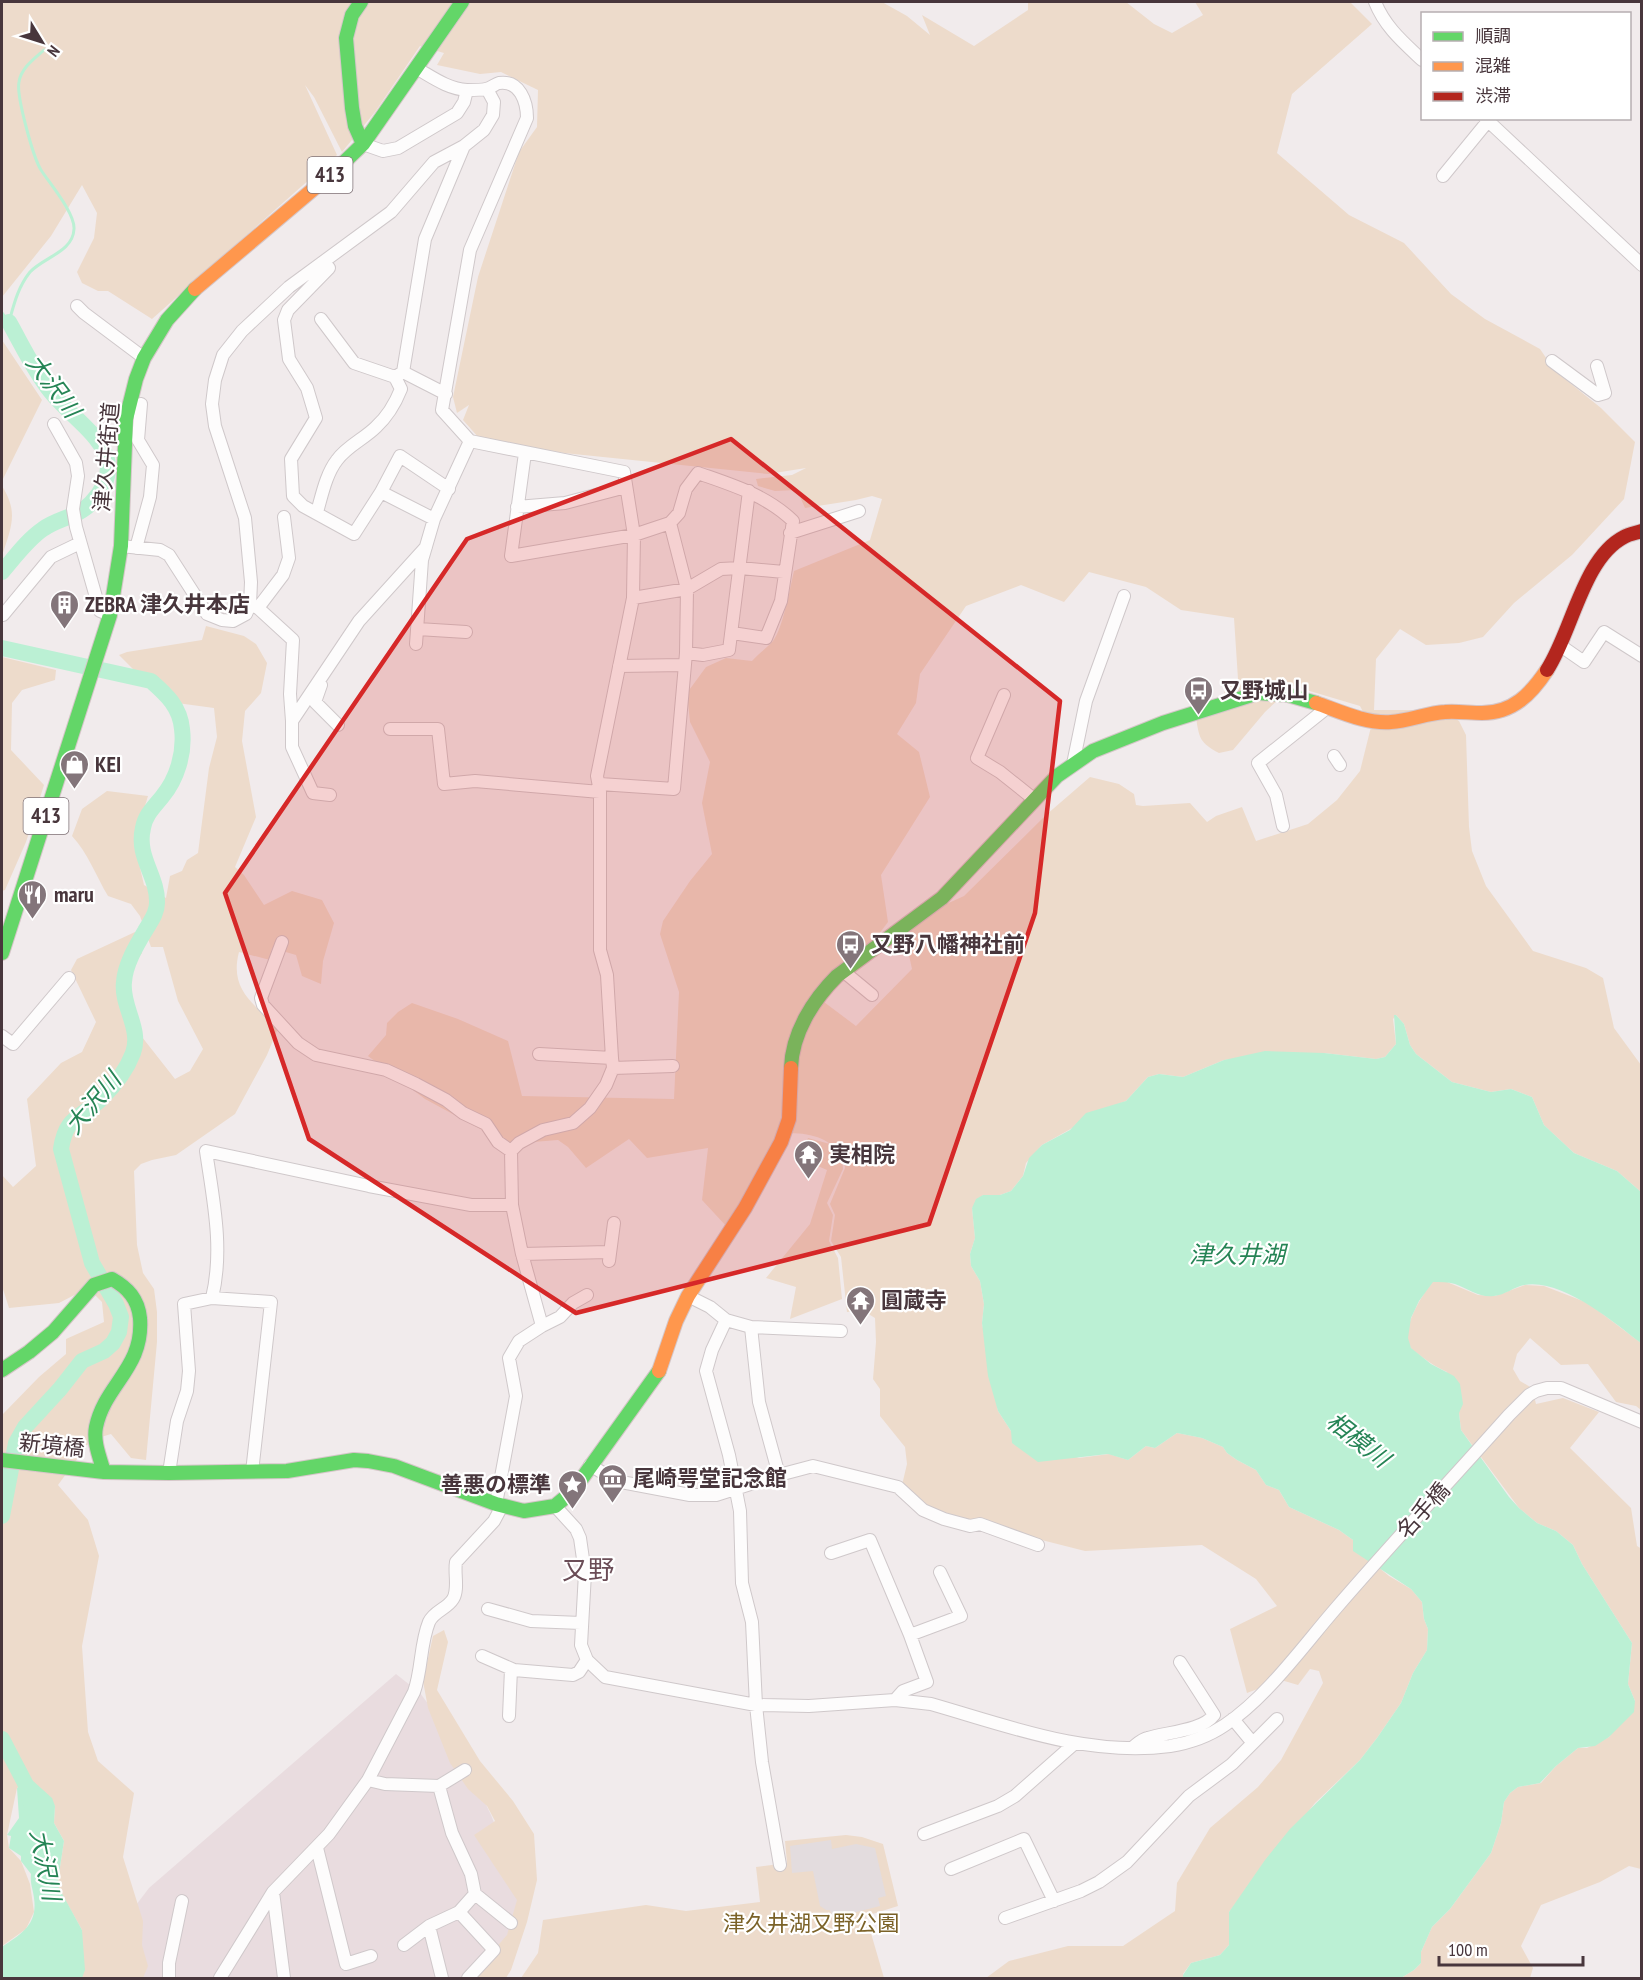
<svg xmlns="http://www.w3.org/2000/svg" width="1643" height="1980" viewBox="0 0 1643 1980" font-family="'PT Sans Narrow','Noto Sans JP',sans-serif">
<rect width="100%" height="100%" fill="#f1ebec"/>
<path fill="#e9dcdf" d="M396,1674L420,1693L455,1740L491,1815L525,1899L486,1978H136L133,1909L149,1888Z"/>
<path fill="#eddbcb" fill-rule="evenodd" d="M2,2H882L907,16L930,35L922,15L974,46L1028,10V2H1126L1154,24L1172,33L1203,15L1195,2H1350L1372,24L1292,94L1277,153L1349,215L1404,243L1451,294L1485,319L1540,349L1555,371L1601,408L1635,442L1624,499L1572,555L1514,603L1483,637L1459,643L1426,645L1400,629L1376,659L1374,710H1443L1459,721L1466,735L1469,827L1472,851L1486,886L1533,951L1586,968L1603,978L1614,1028L1641,1065V1192L1617,1171L1574,1153L1544,1125L1532,1097L1511,1089L1491,1092L1452,1082L1416,1054L1410,1045L1404,1024L1396,1015L1393,1019L1396,1044L1385,1057L1376,1059L1324,1053H1297L1224,1060L1183,1077L1159,1074L1148,1077L1126,1101L1108,1108L1042,1145L1026,1163L1023,1176L1011,1191L1000,1195H983L972,1208L975,1238L970,1254L971,1266L980,1281L984,1304L982,1323L998,1411L1011,1431L1079,1458L1109,1454L1128,1460L1146,1446L1155,1448L1177,1433L1202,1438L1223,1447L1227,1453L1237,1460L1256,1470L1266,1485L1279,1490L1289,1507L1339,1530L1353,1540L1372,1562L1389,1576L1411,1589L1422,1602L1424,1619L1428,1629L1427,1650L1413,1673L1401,1703L1377,1738L1360,1760L1315,1803L1229,1912V1945L1220,1955L1191,1963L1183,1974V1978H986L1009,1961L1068,1946H1123L1175,1911L1177,1883L1210,1828L1258,1787L1281,1760L1323,1683L1319,1671L1310,1669L1298,1685L1281,1680L1247,1693L1230,1629L1277,1606L1256,1579L1202,1545L1085,1551L950,1517L922,1504L902,1485L907,1464L905,1447L880,1416V1389L873,1379L876,1342L875,1318L862,1310L847,1312L841,1257L831,1241L835,1215L830,1204L845,1168L844,1155C822,1134 808,1133 779,1133L727,1227L702,1200L708,1148L647,1158L629,1139L586,1168L568,1147L558,1140L508,1144L425,1099L368,1056L386,1035L387,1023L398,1012L412,1003L458,1019L508,1041L522,1096L674,1099L679,992L660,934L663,921L690,881L712,854L702,803L710,762L690,722L687,693L706,667L726,658L752,661C759,653 767,648 773,641C783,628 790,588 794,571L870,540L882,499L872,496L856,500L805,508L797,490L775,491L758,486L756,479L792,475L806,468L768,474L564,453L479,438L463,420L469,405L457,413L453,397L478,277L519,152L537,127L538,90L501,72L480,74L437,65L444,53L420,46L375,112L342,152L314,97L305,85L337,155L152,319L108,291H98L82,283L77,272L94,238L97,213L82,185L51,236L2,297ZM1089,572L1146,587L1181,610L1234,618L1238,679L1226,680L1222,711L1196,717C1199,738 1200,743 1219,753L1233,750L1265,712L1293,686L1360,706L1371,727L1360,771L1337,800L1308,824L1256,841L1242,807L1216,816L1207,822L1190,803L1143,806L1136,805L1134,794L1119,784L1090,777L1046,815L964,896L942,906L904,932L912,969L856,1026L820,999L876,938L888,922L881,875L930,797L919,752L897,734L916,703L920,674L966,606L1021,585L1064,602Z
M2,340L42,400L2,481Z
M2,486C19,513 11,527 2,556Z
M206,626L244,636L256,644L267,663L261,693L245,711L242,741L256,817L235,867L244,875L264,905L292,891L322,900L334,923L323,961L321,984L302,976L296,955L272,948L270,960L239,952C229,990 254,1004 278,1028L267,1055L235,1114L176,1155L152,1160L141,1164L134,1171L137,1245L143,1273L154,1289L157,1312V1342L146,1460L131,1458L111,1434L91,1440L58,1485L88,1520L99,1556L82,1646L88,1732L98,1761L134,1793L123,1857L143,1921L142,1945L148,1966L143,1978H82V1930L59,1889L58,1880L64,1841L54,1823L55,1806L32,1781L17,1788L7,1835L9,1848L21,1861L30,1884L34,1912L26,1929L2,1946V1415L39,1377L66,1354V1339L104,1322L102,1302L88,1288L59,1303L9,1308L2,1286V1175L13,1187L36,1166L27,1099L61,1063L82,1052L96,1022L71,970L77,959L135,932L142,953L119,984L128,1024L142,1037L175,1079L190,1071L203,1049L178,1001L163,947H151L140,916L131,904L108,896C96,876 88,853 72,836L82,809L107,791L148,796L134,842L144,885L166,898L170,876L182,871L187,860L198,853L209,768L217,737L214,708L177,703L134,670L119,655L127,652L202,640Z
M2,657L56,670L55,680L22,690L12,703L11,750L44,785L26,842L5,890L2,891Z
M808,1138L830,1144L842,1156L843,1169L827,1203L833,1215L829,1241L838,1258L842,1299L790,1319L796,1287L766,1278L810,1224L827,1170L799,1158Z
M1432,1282H1447L1478,1295L1495,1296L1525,1285L1544,1286L1588,1303L1641,1343V1410L1636,1406L1616,1402L1588,1364L1561,1365L1530,1338L1517,1354L1513,1369L1520,1381L1532,1388L1536,1404L1563,1398L1599,1412L1570,1448L1631,1508L1637,1546L1642,1549L1641,1869L1629,1866L1600,1882L1541,1905L1521,1946L1533,1968L1530,1978H1401L1414,1970L1421,1963V1952L1432,1927L1450,1909L1491,1853L1501,1823L1504,1802L1510,1793L1518,1787L1541,1783L1556,1766L1578,1748H1587L1609,1737L1635,1701L1628,1684L1632,1643L1582,1564L1573,1545L1556,1531L1537,1523L1519,1508L1461,1430L1459,1413L1447,1372C1438,1368 1430,1363 1422,1357C1419,1354 1413,1351 1411,1348C1399,1330 1422,1296 1432,1282Z
M444,1630L448,1642L437,1690L480,1761L513,1801L534,1834L537,1880L527,1922L511,1970L506,1978H470L507,1935L517,1900L474,1835L495,1821L487,1806L468,1789L450,1763L428,1708L423,1681L433,1636Z
M846,1835L862,1837L883,1844L898,1906L866,1916L884,1978H521L538,1953L543,1920L646,1905L686,1911L760,1902L756,1867L787,1863L785,1841Z"/>
<path fill="#e3dcde" d="M831,1840L832,1849L856,1844L875,1848L886,1896L878,1898L880,1906L833,1918L830,1910H826L820,1906L813,1871L792,1873L790,1846Z"/>
<path fill="#bbf0d4" d="M1394,1015H1396L1404,1024L1410,1045L1416,1054L1452,1082L1491,1092L1511,1089L1532,1097L1544,1125L1574,1153L1617,1171L1641,1192V1343C1613,1322 1562,1278 1524,1285C1514,1287 1505,1295 1494,1296C1480,1298 1468,1289 1455,1284C1448,1282 1440,1282 1433,1282L1419,1301L1411,1318L1408,1338L1411,1348L1431,1364L1454,1376L1460,1384L1463,1404L1459,1413L1461,1430L1509,1497L1519,1508L1537,1523L1556,1531L1573,1545L1582,1564L1632,1643L1628,1684L1635,1701L1634,1712L1609,1737L1595,1746L1578,1748L1556,1766L1540,1783L1518,1787L1510,1793L1504,1802L1501,1823L1491,1853L1450,1909L1432,1927L1421,1952V1963L1414,1970L1401,1978H1183V1975L1191,1963L1220,1955L1229,1945V1912L1265,1860L1290,1829L1360,1760L1377,1738L1401,1703L1413,1673L1427,1650L1428,1629L1424,1619L1422,1602L1411,1589L1353,1551V1540L1339,1530L1289,1507L1279,1490L1266,1485L1256,1470L1237,1460L1227,1453L1223,1447L1202,1438L1177,1433L1155,1448L1146,1446L1128,1460L1108,1454L1038,1462L1012,1443L1011,1431L998,1411L988,1376L982,1323L984,1304L980,1281L971,1266L970,1254L975,1238L972,1208L976,1199L983,1195H1000L1011,1191L1023,1176L1029,1158L1042,1145L1070,1130L1086,1113L1126,1101L1148,1077L1159,1074L1183,1077L1224,1060L1265,1051L1324,1053L1376,1059L1385,1057L1396,1044Z
M32,1780L52,1798L55,1806L54,1823L64,1841L58,1880L59,1888L82,1930L85,1970L82,1978H2V1947C21,1934 38,1925 34,1898C33,1889 30,1884 31,1874L21,1861V1856L9,1848L11,1836L7,1835L19,1818L17,1788Z"/>
<g fill="none" stroke-linecap="round" stroke-linejoin="round">
<path stroke="#bbf0d4" stroke-width="3" d="M2,313L8,321
M9,322C14,304 18,287 30,272C44,257 73,252 74,229C75,213 50,184 41,170C33,157 16,95 19,82C21,68 34,59 44,50"/>
<path stroke="#bbf0d4" stroke-width="16" d="M2,572C15,557 27,540 43,529C58,518 78,517 91,503C137,454 79,427 51,392C34,371 22,345 9,322
M2,648L151,681C167,695 180,707 182,729C185,753 177,779 162,797C154,807 145,815 143,828C136,857 158,876 157,903C157,914 150,922 145,931C136,946 125,965 124,982C121,1006 142,1029 133,1053C127,1069 114,1086 102,1098C81,1119 66,1115 61,1149L92,1263L116,1304L121,1317L119,1332L113,1343L104,1351L82,1361L60,1389L25,1427L16,1443L2,1516
M2,1739L25,1783L31,1803"/>
<defs>
<path id="street" d="M1375,2C1385,27 1403,42 1422,60
M416,68C432,77 448,89 467,90C473,90 481,90 486,89C491,88 495,84 499,83C520,80 527,102 527,118L470,250L442,410L470,441L624,472L634,535L633,598L597,776L600,792V950L607,975L612,1058L613,1068L606,1085L590,1108L573,1123L543,1130L519,1143L511,1151L512,1205L522,1254L542,1326L519,1341L509,1358L516,1396L496,1504
M1485,118L1642,265
M363,144L383,151L398,148L457,113L464,102L467,90
M1443,176L1488,121
M324,262L329,268L288,310L284,320L289,359L307,388L316,418L291,459L293,496L303,506L354,534L381,492L400,456L449,489
M77,306L84,313L144,358
M321,319L354,363L395,377L403,372L446,394
M1552,361L1598,395L1605,393L1597,366
M403,372L425,239L464,146
M54,424L76,463L78,476L73,509L76,527L100,611L110,615
M525,453L511,556L634,535L670,523L679,513L686,489L698,473C732,485 766,495 793,521L781,601L766,638L732,633
M381,492L434,519
M517,507L565,503L626,487
M317,512C322,495 326,474 337,460C347,446 364,439 376,427C388,416 395,404 401,389L395,377
M670,523L687,589L686,653
M790,533L859,511
M121,546L160,550L169,555L207,614L222,620L233,621L246,614L250,605L251,582L245,518L215,426L212,404L215,380L223,355L242,331L289,287L391,212L434,162L464,146L484,130L493,115L494,102L487,89
M136,548L150,497L153,465L138,440L141,404
M633,598L687,589L721,569L740,568L784,572
M250,605L258,608L293,640L290,694L292,721
M258,608L283,575L289,558L284,517
M3,615L51,557L80,543
M418,629L466,632
M416,644L422,560L434,519L470,441
M1561,646L1584,662L1604,632L1642,656
M619,666L684,665
M321,685L315,702L338,725
M1004,695L977,758L1000,772L1035,800
M390,729H438L444,784L475,781L600,792
M1334,756L1340,765
M1073,764L1086,701L1124,596
M600,784L674,789L686,653L703,655L729,650L749,491
M330,795L313,793L292,747V721L359,621L426,547
M1283,826L1276,795L1258,763L1328,707
M282,942L261,998L263,1005L298,1043L316,1055L386,1070L416,1084L446,1100L463,1113L486,1124L498,1142L511,1151
M843,971L872,995
M2,1036L13,1044L69,978
M539,1054L612,1058
M613,1068L673,1066
M522,1254L609,1252
M609,1261L614,1223
M688,1296L710,1307L726,1320L751,1327L841,1331
M212,1298C224,1249 213,1199 206,1151L369,1186L471,1205H512
M726,1320L712,1350L706,1371L729,1455L740,1511L742,1583L752,1622L756,1705L762,1762L780,1865
M542,1326L560,1317L573,1303L587,1295
M590,1465L616,1481L690,1495H716L779,1475L759,1402L751,1327
M169,1473L177,1421L187,1391L189,1371L184,1304L212,1298L271,1302L252,1472
M779,1475L813,1466L898,1487L923,1510L944,1519L970,1526L980,1524L1038,1545
M555,1506L576,1529L580,1538L585,1573L581,1645L587,1660L605,1677L756,1705L809,1706L895,1700L931,1704C1008,1726 1088,1757 1170,1746C1189,1743 1209,1736 1225,1725C1268,1696 1303,1646 1337,1607C1393,1542 1452,1479 1509,1415L1529,1395L1536,1391L1547,1388H1561L1642,1422
M831,1553L870,1540L910,1635L927,1682L903,1691L895,1700
M488,1609L531,1621L581,1623
M910,1635L961,1616L940,1572
M482,1656L514,1670L573,1675L579,1672L587,1660
M509,1716L511,1669
M1233,1719L1252,1742
M1132,1748C1137,1744 1142,1739 1148,1738C1167,1732 1202,1731 1214,1715L1180,1662
M368,1780L385,1784L439,1786L465,1770
M439,1786L452,1833L471,1874L475,1894L511,1923
M924,1834L998,1806L1015,1796L1075,1743
M317,1848L346,1964L371,1956
M951,1869L1024,1839L1054,1901
M273,1892L284,1978
M459,1912L494,1950L468,1978
M1005,1918L1081,1891L1099,1882L1127,1862L1189,1796L1232,1764L1277,1719
M429,1926L442,1978
M404,1945L429,1926L459,1912L475,1894
M169,1978V1963L182,1901
M220,1978L273,1892L329,1834L368,1780L414,1692C422,1670 420,1644 429,1622C434,1611 447,1609 453,1599C459,1589 454,1574 456,1562L494,1521L502,1506"/>
<path id="fast" d="M361,2L352,15L346,38L352,108L355,126L363,144
M336,170L363,144L462,2
M2,953L110,615L121,546L126,419L136,379L144,358L167,320L195,289
M791,1068C792,1033 813,1000 837,976L942,898L1057,776L1093,751L1163,723L1258,693L1288,695L1316,703
M2,1370L29,1352L53,1332L94,1285L112,1279C128,1288 138,1299 140,1318C144,1368 105,1384 96,1427C93,1442 100,1458 104,1472
M2,1460L104,1472L169,1473L287,1471L354,1460L368,1461L394,1466L496,1504L524,1511L555,1506L573,1491L659,1371"/>
<path id="slow" d="M195,289L336,170
M1316,703C1339,711 1366,724 1391,722C1409,721 1427,713 1445,712C1457,711 1470,713 1482,713C1513,713 1531,694 1547,670
M659,1371L676,1321L688,1296L745,1208L781,1142L789,1119L791,1068"/>
<path id="jam" d="M1547,670C1572,632 1583,558 1624,537C1629,534 1636,533 1642,531"/>
</defs>
<use href="#street" stroke="#cfc8ca" stroke-width="14"/>
<use href="#fast" stroke="#d5c6c8" stroke-width="16"/>
<use href="#slow" stroke="#d5c6c8" stroke-width="16"/>
<use href="#jam" stroke="#d5c6c8" stroke-width="16"/>
<use href="#street" stroke="#fdfcfc" stroke-width="12"/>
<use href="#fast" stroke="#63d668" stroke-width="14"/>
<use href="#slow" stroke="#ff974d" stroke-width="14"/>
<use href="#jam" stroke="#b3261e" stroke-width="14"/>
</g>
<path fill="#d62828" fill-opacity="0.2" stroke="#d62828" stroke-width="4.5" stroke-linejoin="round" d="M731,439L1060,701L1035,913L929,1224L576,1313L309,1139L225,893L467,539Z"/>
<defs>
<symbol id="building-pin" viewBox="-11 -11 22 30"><path d="M0 17L-7.5 6A9.5 9.5 0 1 1 7.5 6Z" fill="#83757a" stroke="#fff"/><path d="M-4-6H4V6H1V3H-1V6H-4ZM-2.5-4.3h1.7v1.8h-1.7ZM.8-4.3h1.7v1.8H.8ZM-2.5-1h1.7V.8h-1.7ZM.8-1h1.7V.8H.8Z" fill="#fff"/></symbol>
<symbol id="bus-pin" viewBox="-11 -11 22 30"><path d="M0 17L-7.5 6A9.5 9.5 0 1 1 7.5 6Z" fill="#83757a" stroke="#fff"/><path d="M-5-6H5V4H4V6H2V4H-2V6H-4V4H-5ZM-3.5-4V0h7V-4ZM-3.5 1.2v1.5H-2V1.2ZM2 1.2v1.5H3.5V1.2Z" fill="#fff"/></symbol>
<symbol id="shop-pin" viewBox="-11 -11 22 30"><path d="M0 17L-7.5 6A9.5 9.5 0 1 1 7.5 6Z" fill="#83757a" stroke="#fff"/><path d="M-5-2.5h2.3a2.7 3.5 0 0 1 5.4 0H5L5.5 6h-11ZM-1.5-2.5h3a1.5 2.3 0 0 0-3 0Z" fill="#fff"/></symbol>
<symbol id="restaurant-pin" viewBox="-11 -11 22 30"><path d="M0 17L-7.5 6A9.5 9.5 0 1 1 7.5 6Z" fill="#83757a" stroke="#fff"/><path d="M-5-6h1v4h1v-4h1v4h1v-4h1v5L-1.5 .5V6h-2V.5L-5-1ZM5-6V6H3V1.5H1.5Q1.5-4 5-6Z" fill="#fff"/></symbol>
<symbol id="temple-pin" viewBox="-11 -11 22 30"><path d="M0 17L-7.5 6A9.5 9.5 0 1 1 7.5 6Z" fill="#83757a" stroke="#fff"/><path d="M0-6L5-2H3V0L6.5 2.5H4V6H1.5V3h-3V6H-4V2.5H-6.5L-3 0V-2H-5Z" fill="#fff"/></symbol>
<symbol id="museum-pin" viewBox="-11 -11 22 30"><path d="M0 17L-7.5 6A9.5 9.5 0 1 1 7.5 6Z" fill="#83757a" stroke="#fff"/><path d="M0-6L6-3V-2H-6V-3ZM-5-1h2V3h-2ZM-1-1h2V3h-2ZM3-1h2V3H3ZM-6 4H6V6H-6Z" fill="#fff"/></symbol>
<symbol id="sight-pin" viewBox="-11 -11 22 30"><path d="M0 17L-7.5 6A9.5 9.5 0 1 1 7.5 6Z" fill="#83757a" stroke="#fff"/><path d="M0-6L1.8-2.2L6-1.7L2.9 1.2L3.7 5.4L0 3.3L-3.7 5.4L-2.9 1.2L-6-1.7L-1.8-2.2Z" fill="#fff"/></symbol>
</defs>
<g fill-rule="evenodd">
<use href="#building-pin" x="48" y="588" width="33" height="45"/>
<use href="#bus-pin" x="1182" y="674" width="33" height="45"/>
<use href="#shop-pin" x="58" y="748" width="33" height="45"/>
<use href="#restaurant-pin" x="16" y="878" width="33" height="45"/>
<use href="#bus-pin" x="834" y="928" width="33" height="45"/>
<use href="#temple-pin" x="792" y="1138" width="33" height="45"/>
<use href="#temple-pin" x="844" y="1284" width="33" height="45"/>
<use href="#museum-pin" x="596" y="1462" width="33" height="45"/>
<use href="#sight-pin" x="556" y="1468" width="33" height="45"/>
</g>
<g text-anchor="middle" stroke-width="4.5" stroke-linejoin="round" paint-order="stroke">
<g fill="#fff" stroke="#7f7276" stroke-width="1.5">
<rect x="307.5" y="157" width="45" height="36" rx="4.5"/>
<rect x="23.5" y="798" width="45" height="36" rx="4.5"/>
</g>
<g font-size="21" font-weight="bold" fill="#48363c">
<text x="330" y="182">413</text>
<text x="46" y="823">413</text>
</g>
<g font-size="22" fill="#48363c" stroke="#fff">
<text transform="translate(106 457) rotate(-85)" y="8">津久井街道</text>
<text transform="translate(52 1445) rotate(6)" y="8">新境橋</text>
<text transform="translate(1423 1510) rotate(-48)" y="8">名手橋</text>
</g>
<g font-size="22" font-weight="bold" fill="#48363c" stroke="#fff" text-anchor="start">
<text x="85" y="612">ZEBRA 津久井本店</text>
<text x="1220" y="698">又野城山</text>
<text x="95" y="772">KEI</text>
<text x="54" y="902">maru</text>
<text x="871" y="952">又野八幡神社前</text>
<text x="829" y="1162">実相院</text>
<text x="881" y="1308">圓蔵寺</text>
<text x="633" y="1486">尾崎咢堂記念館</text>
<text x="551" y="1492" text-anchor="end">善悪の標準</text>
</g>
<g font-size="22" fill="#7b6228" stroke="#fff">
<text x="811" y="1931">津久井湖又野公園</text>
</g>
<g font-size="24" font-style="italic" fill="#258455" stroke="#fff">
<text transform="translate(53 386) rotate(53)" y="8">大沢川</text>
<text transform="translate(93 1103) rotate(-50)" y="8">大沢川</text>
<text x="1237" y="1263">津久井湖</text>
<text transform="translate(1358 1440) rotate(38)" y="8">相模川</text>
<text transform="translate(45 1865) rotate(79)" y="8">大沢川</text>
</g>
<g font-size="26" fill="#6b4d57" stroke="#fff">
<text x="588" y="1579">又野</text>
</g>
</g>
<rect width="1643" height="1980" fill="none" stroke="#48363c" stroke-width="6"/>
<rect x="1421" y="12" width="210" height="108" fill="#ffffff" stroke="#b6afb1" stroke-width="1.5"/>
<rect x="1433" y="32" width="30" height="9" fill="#63d668" stroke="#b6afb1" stroke-width="1.5"/>
<text x="1475" y="42" font-size="18" fill="#48363c">順調</text>
<rect x="1433" y="62" width="30" height="9" fill="#ff974d" stroke="#b6afb1" stroke-width="1.5"/>
<text x="1475" y="72" font-size="18" fill="#48363c">混雑</text>
<rect x="1433" y="92" width="30" height="9" fill="#b3261e" stroke="#b6afb1" stroke-width="1.5"/>
<text x="1475" y="102" font-size="18" fill="#48363c">渋滞</text>
<g transform="translate(42 42) rotate(128)" stroke="#ffffff" stroke-width="4.5" paint-order="stroke">
<path d="M0-4.5L10 22L0 15L-10 22Z" fill="#48363c"/>
<text y="-9" font-size="16" font-weight="bold" text-anchor="middle" fill="#48363c">N</text>
</g>
<path d="M1439 1956v9h144v-9" fill="none" stroke="#48363c" stroke-width="3"/>
<text x="1448" y="1956" font-size="18" fill="#48363c" stroke="#ffffff" stroke-width="4.5" paint-order="stroke">100 m</text>
</svg>
